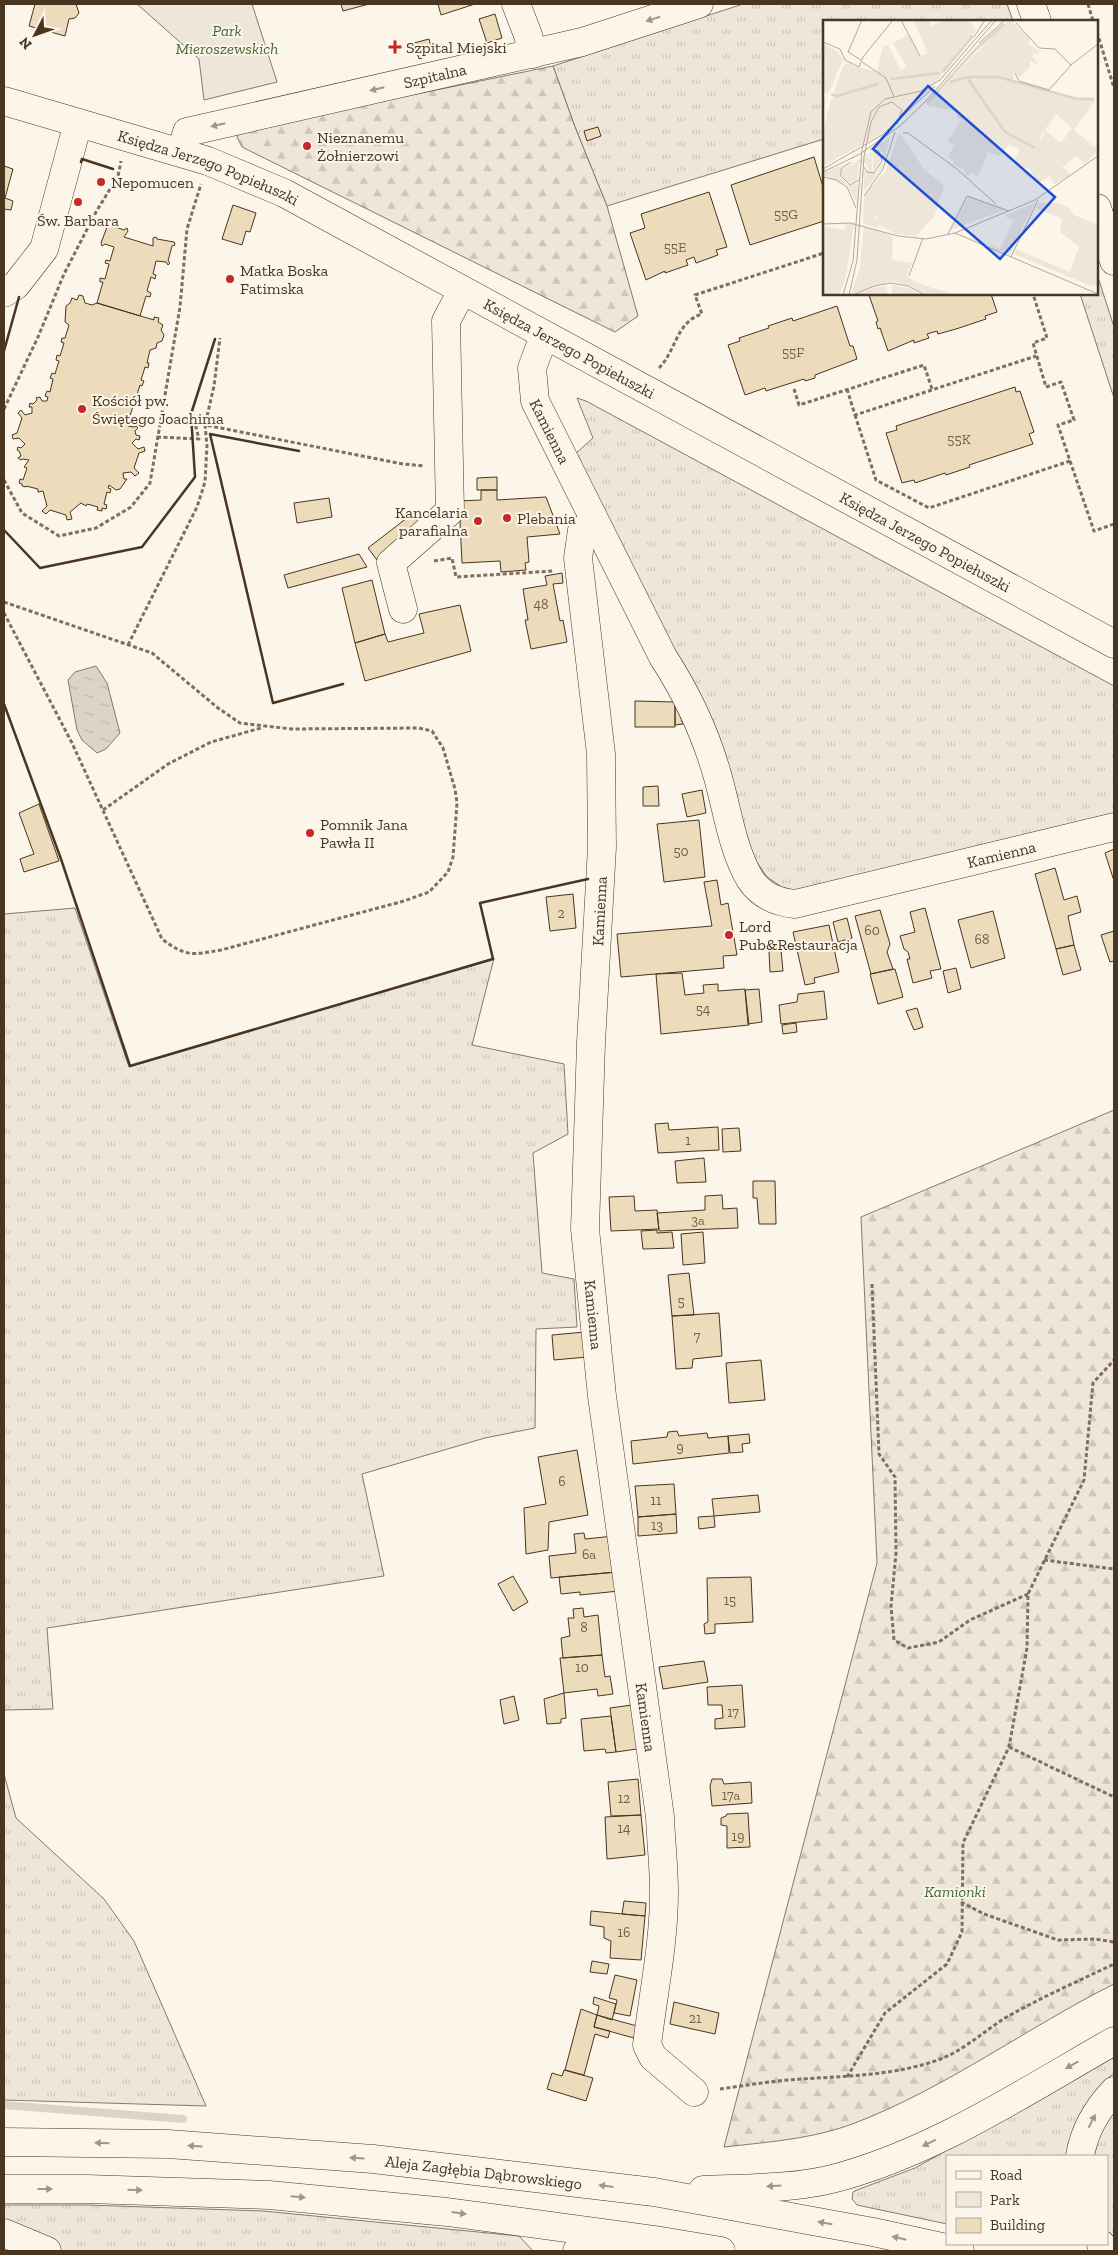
<svg xmlns="http://www.w3.org/2000/svg" width="1118" height="2255" viewBox="0 0 1118 2255" font-family="'Zilla Slab',serif">
<defs>
<pattern id="grass-tufts" width="24" height="20" patternUnits="userSpaceOnUse" patternTransform="scale(1.25)"><rect width="24" height="20" fill="#ede6d9"/><path d="M3 7l-1-3M5 7V3M7 7l1-3M15 17l-1-3M17 17v-4M19 17l1-3" fill="none" stroke="#cdc6ba"/></pattern>
<pattern id="forest-firs" width="22" height="20" patternUnits="userSpaceOnUse" patternTransform="scale(1.25)"><rect width="22" height="20" fill="#ede6d9"/><path d="M5 1l3.5 6h-7zM16 11l3.5 6h-7z" fill="#cdc6ba"/></pattern>
<pattern id="water-ripples" width="26" height="14" patternUnits="userSpaceOnUse" patternTransform="scale(1.25)"><rect width="26" height="14" fill="#dcd4c6"/><path d="M2 4q2-2 4 0t4 0M15 11q2-2 4 0t4 0" fill="none" stroke="#beb7aa"/></pattern>
</defs>
<rect width="100%" height="100%" fill="#fbf6e9"/>
<path fill="url(#grass-tufts)" stroke="#887966" d="M743,4H1007L1013,21H824V139L607,206L575,127L553,66Z
M1097,274L1114,327V398L1080,294H1097Z
M577,398L586,401L1114,686V814L809,890H786L767,877L754,858L727,773L574,455L593,438Z
M75,908L129,1067L494,958L472,1045L564,1064L568,1134L533,1153L542,1273L574,1279L577,1327L536,1329L535,1428L485,1438L362,1474L384,1576L47,1628L53,1709L4,1710V914Z
M4,1774L16,1818L104,1899L134,1941L206,2106L4,2100Z
M1114,2057V2073L1106,2080L1066,2156H947V2224L857,2205L852,2199L853,2192L857,2190L915,2168Z
M1114,2112V2243L1107,2234V2156H1094L1100,2134Z
M4,2205H87L263,2211L519,2236L533,2251H4Z"/>
<path fill="url(#forest-firs)" stroke="#887966" d="M553,66L575,127L607,206L638,316L615,332L242,147L237,137L241,130Z
M1114,1110V1984C1028,2027 946,2088 855,2123C813,2139 768,2142 724,2147L877,1563L861,1217Z"/>
<path fill="#ede6d9" stroke="#887966" d="M137,4H252L277,82L204,100L199,59Z"/>
<path fill="url(#water-ripples)" stroke="#887966" d="M96,666L107,683L120,733L106,749L97,753L82,740L77,730L68,680L75,672Z"/>
<g fill="none" stroke-linecap="round" stroke-linejoin="round">
<path stroke="#dcd4c6" stroke-width="8" d="M4,2105L183,2119"/>
</g>
<path fill="#ecdcbc" stroke="#4a3520" d="M35,4H76L79,13L75,18L69,19L65,36L29,26Z
M341,4H369L343,11Z
M438,4H475L441,15Z
M495,14L502,38L487,43L479,19Z
M429,39L431,46L425,48L427,56L419,59L414,43Z
M598,127L601,136L587,141L584,131Z
M814,157L824,190V221L750,245L731,185Z
M4,166L13,169L5,198L13,201L11,210L4,209Z
M709,192L727,247L716,250L718,255L696,263L694,257L686,260L688,265L665,273V271L646,280L630,233L645,228L641,214Z
M233,205L256,213L250,232L246,231L242,245L222,239Z
M108,223L110,225L124,230L127,228L128,231L124,237L153,246V238L156,237L157,239L174,242L175,245L172,246L168,261L170,263L168,265L166,262L156,261L153,274L156,275L155,279L151,277L147,291L151,293L150,297L146,296L140,316L97,303L103,282H100V278L105,279L109,264L105,263L106,260L110,261L114,247L105,244L102,246L101,243L107,227L106,224Z
M874,294H991L997,312L985,316L986,319L956,329L938,334L937,331L927,334L929,338L914,343V340L888,351L880,328L878,329L876,322L878,321L869,295Z
M79,295L83,296L85,303L92,305L97,303L154,320V317L159,318L158,322L163,325L161,330L164,335L162,341L157,343L156,348L150,350L147,363H149L148,368L145,367L141,380L144,381L142,386L140,385L136,398L138,399L137,404L134,403L130,416L133,417L132,421H129L128,426L134,427L136,426L138,428L135,431L136,435L140,436L139,440L136,439L132,443L138,449L144,447L145,451L139,453L134,468L139,473L135,476L131,472L123,473L124,479H127L120,489L116,490L109,485L108,488L111,489L110,493L107,492L104,504L107,505L106,509L102,508V511L97,510L98,507L87,504L86,506L81,503L70,512L72,519L67,520L66,515L50,510L46,514L42,511L47,506L43,491L38,492V489L26,486V487L22,486V484L19,483L20,479L23,480L27,468L24,467L29,460L23,459L21,460L18,458L21,456L19,451L17,450L18,447L21,448L25,444L19,438L13,439L12,435L17,433L22,418L18,413L21,410L25,415L32,413V407H29L30,403L33,404L37,400L36,398L40,397L42,401H47L48,397L45,396L47,391L50,392L53,379L50,378L52,373L55,374L59,361L56,360L57,355L60,356L64,343L61,342L62,338H65L69,325L65,322L66,306L70,303L72,298L77,300Z
M837,306L850,346H853L857,359L815,375V378L805,381L804,379L766,391L765,388L745,395L728,345L740,341L739,338L769,328L768,326L792,318L793,321Z
M1015,387L1016,392L1020,391L1034,432L1029,434L1033,444L969,465L970,467L946,475L945,473L915,483L914,480L902,483L886,433L897,430L896,426Z
M497,477V490H477V478Z
M481,490H497V500L546,497L560,534L527,537L529,562L525,563L526,570L501,572L500,561L462,563L459,501L481,500Z
M329,498L332,517L297,523L294,503Z
M416,511L419,526L377,560L368,548Z
M359,554L367,567L288,588L284,575Z
M562,573L563,583L553,584L560,621L563,620L567,642L531,649L525,620H528L523,589L547,585L545,576Z
M372,580L385,634L355,643L342,588Z
M460,605L471,651L365,681L355,643L385,634L388,642L424,633L419,614Z
M635,701L675,702V727H635Z
M675,702L683,724L675,725Z
M658,786L659,806H643V787Z
M702,790L706,813L687,817L682,794Z
M39,804L59,861L24,872L20,859L34,854L19,813Z
M699,820L705,877L664,882L657,824Z
M1114,849V881L1105,853Z
M1055,868L1064,900L1077,896L1081,912L1068,916L1074,945L1056,949L1035,874Z
M717,880L721,905L728,903L737,955L723,956L724,968L621,977L617,934L712,926L704,882Z
M573,894L576,928L550,931L546,897Z
M925,908L941,969L930,971L932,978L913,983L907,959H910L908,952L904,949L900,936L915,932L910,912Z
M880,910L890,944L887,952L893,969L871,974L855,916Z
M993,911L1005,958L971,968L958,920Z
M847,918L852,938L838,942L833,922Z
M829,925L839,972L814,978L815,983L805,985L793,932Z
M1114,931V961L1110,962L1101,935Z
M1074,945L1081,970L1063,975L1056,949Z
M781,950L783,971L770,972L769,951Z
M956,968L961,989L948,993L943,971Z
M895,969L903,997L878,1004L870,974Z
M682,973L685,995L704,993L703,985L718,984V991L745,989L749,1025L661,1034L656,974Z
M759,989L762,1022L748,1024L745,990Z
M824,991L827,1019L781,1024L779,1005L797,1002L798,994Z
M917,1008L923,1027L914,1030L906,1011Z
M796,1023L797,1032L783,1034L782,1025Z
M668,1123L669,1130L718,1127L719,1150L658,1153L655,1124Z
M739,1128L741,1151L723,1152L722,1129Z
M704,1158L706,1182L677,1183L675,1161Z
M753,1181H775L776,1224H759L757,1198H753Z
M722,1195L723,1209L737,1208L738,1228L659,1231L657,1213L705,1210V1196Z
M634,1196L635,1211L657,1210L659,1229L611,1231L609,1197Z
M657,1230V1233L672,1232L674,1248L643,1249L641,1231Z
M703,1232L705,1263L683,1265L681,1234Z
M689,1273L694,1315L672,1316L668,1275Z
M719,1313L722,1356L693,1359L692,1368L676,1369L672,1316Z
M585,1332L587,1357L554,1360L552,1335Z
M761,1360L765,1400L729,1403L726,1363Z
M677,1431L679,1436L707,1433L708,1438L728,1436L729,1453L633,1464L631,1441L667,1437L668,1432Z
M749,1434L750,1443L742,1444L743,1452L730,1453L728,1436Z
M577,1450L588,1515L549,1522L548,1550L526,1554L524,1508L546,1504L538,1457Z
M674,1484L676,1514L638,1517L635,1486Z
M758,1495L760,1512L714,1516L712,1499Z
M676,1514L677,1533L638,1536V1517Z
M714,1516L715,1527L699,1529L698,1517Z
M584,1533L585,1539L614,1536L617,1572L551,1578L549,1556L576,1553L574,1534Z
M617,1572L619,1591L580,1595V1592L561,1594L559,1577Z
M513,1576L528,1602L513,1611L498,1584Z
M751,1577L753,1622L715,1624V1633L705,1634L704,1624L708,1622L707,1578Z
M583,1608L584,1617L598,1615L602,1655L563,1658L561,1638L570,1636L568,1618H574L573,1609Z
M602,1655L605,1677L610,1676L613,1694L598,1696L597,1689L564,1693L560,1658Z
M704,1661L708,1682L663,1689L659,1667Z
M742,1685L745,1727L715,1729V1719L723,1718L722,1705H708L707,1687Z
M564,1693L566,1718L561,1719V1723L547,1724L544,1699Z
M514,1696L519,1720L504,1724L500,1700Z
M632,1705L637,1749L616,1752L610,1708Z
M611,1716L616,1752L606,1753L605,1749L584,1751L581,1719Z
M638,1779L641,1815L611,1816L608,1782Z
M712,1779H722L724,1784L751,1782L752,1803L712,1806L710,1786Z
M748,1813L750,1847L727,1848V1826L721,1825V1818L726,1816L727,1814Z
M641,1815L645,1855L607,1859L605,1817Z
M624,1901L646,1903L645,1916L622,1914Z
M591,1911L645,1916L641,1960L610,1958L611,1941L604,1938V1927L590,1925Z
M592,1961L609,1964L607,1974L590,1972Z
M615,1975L637,1980L630,2016L614,2013L617,2000L609,1998Z
M594,1997L616,2004L612,2020L597,2015L599,2006L593,2004Z
M674,2002L719,2013L715,2034L670,2024Z
M581,2009L597,2015L594,2027L610,2031L608,2038L595,2034L584,2075L565,2070Z
M597,2015L637,2026L634,2038L594,2027Z
M564,2070L593,2078L586,2101L547,2089L552,2073L562,2076Z"/>
<g fill="none" stroke-linecap="round" stroke-linejoin="round">
<defs>
<g id="minor">
<path d="M516,4L528,35L533,54"/>
<path d="M1031,4L1037,21"/>
<path id="s1" d="M4,101L208,161L284,193L1114,644"/>
<path id="s2" d="M181,152L187,132L582,42L699,4"/>
<path d="M1097,208L1114,261"/>
<path d="M4,293L16,285L44,249L78,123"/>
<path id="s3" d="M544,336L532,368L535,401L663,657C687,694 705,732 717,774C727,808 732,849 750,879C761,896 777,902 795,904L1114,827"/>
<path id="s4" d="M595,523L582,530L578,558L601,754L602,847L591,1043L585,1229L602,1396L660,1817C661,1842 664,1867 664,1893C664,1943 653,1995 647,2045L653,2057L694,2092"/>
<path d="M403,609L391,563L450,511L446,321L462,291"/>
</g>
<g id="major">
<path id="s5" d="M4,2142L168,2144L373,2159L654,2192L873,2232L960,2251"/>
<path d="M1080,2156C1084,2132 1097,2109 1114,2091"/>
<path d="M4,2189H87L269,2195L447,2212L655,2240L721,2251"/>
<path d="M703,2190C745,2188 791,2189 832,2179C933,2153 1024,2092 1114,2041"/>
<path d="M4,2233L47,2251"/>
<path d="M1101,2244L1107,2251"/>
<path d="M577,2251L621,2244"/>
</g>
</defs>
<use href="#minor" stroke="#4a3520" stroke-width="29"/>
<use href="#major" stroke="#4a3520" stroke-width="29"/>
<path stroke="#7f6f5c" stroke-width="3" stroke-dasharray="4 2.5" stroke-linecap="butt" d="M1088,4L1093,21
M1097,32L1114,88
M659,368C676,351 676,322 702,314L695,295L824,253
M794,389L799,405L924,365L932,389
M847,389L855,415L1036,356
M4,409L38,337L64,274L96,212L118,176L121,161
M855,415L876,480L929,508L1070,461L1058,425L1074,420L1061,382L1046,387L1033,343L1047,338L1033,294
M157,437L199,439L195,423L403,464L424,466
M1070,461L1094,531L1114,524
M4,480L22,513L59,536L96,528L131,507L150,483L180,307L187,229L201,184
M434,561L452,558L456,577L553,571
M4,602L152,653L218,708L240,723L292,729L419,728L432,731L443,748L455,789L457,803L453,857L448,872L429,892L404,901L221,950C192,955 186,957 162,939L72,743L4,613
M128,645L197,507L205,482L207,446L205,425L214,386L220,338
M103,810L168,764L211,742L261,728
M872,1284L879,1454L895,1477L896,1553L891,1606L894,1640L908,1648L939,1642L970,1620L1028,1594
M1044,1560L1114,1569
M1009,1747L1114,1797
M961,1902L984,1914L1058,1940L1095,1939L1114,1942
M847,2077L885,2013L947,1964L962,1932L963,1843L1009,1747L1027,1648L1028,1594L1084,1480L1093,1383L1114,1360
M720,2089C742,2086 765,2082 788,2080C838,2076 889,2077 938,2060C963,2051 983,2032 1005,2018C1040,1998 1078,1981 1114,1964"/>
<use href="#minor" stroke="#fbf6e9" stroke-width="28"/>
<use href="#major" stroke="#fbf6e9" stroke-width="28"/>
<path stroke="#4a3520" stroke-width="2.5" d="M81,162L82,159L113,169
M4,351L19,297
M299,451L210,434L273,703L343,684
M4,530L40,568L142,547L195,477L191,414L215,339
M4,704L61,859L130,1066L493,959L480,903L588,879"/>
</g>
<defs><path id="oneway-solid" d="M-6-.8H1V-3.2L6.5 0L1 3.2V.8H-6Z" transform="scale(1.25)"/></defs>
<g fill="#a29684">
<use href="#oneway-solid" transform="translate(653 19) rotate(162)"/>
<use href="#oneway-solid" transform="translate(377 89) rotate(167)"/>
<use href="#oneway-solid" transform="translate(218 125) rotate(167)"/>
<use href="#oneway-solid" transform="translate(1072 2065) rotate(151)"/>
<use href="#oneway-solid" transform="translate(1092 2121) rotate(-63)"/>
<use href="#oneway-solid" transform="translate(102 2143) rotate(-179)"/>
<use href="#oneway-solid" transform="translate(929 2143) rotate(154)"/>
<use href="#oneway-solid" transform="translate(195 2146) rotate(-176)"/>
<use href="#oneway-solid" transform="translate(357 2158) rotate(-176)"/>
<use href="#oneway-solid" transform="translate(606 2186) rotate(-173)"/>
<use href="#oneway-solid" transform="translate(774 2186) rotate(176)"/>
<use href="#oneway-solid" transform="translate(45 2189)"/>
<use href="#oneway-solid" transform="translate(135 2190) rotate(2)"/>
<use href="#oneway-solid" transform="translate(298 2197) rotate(5)"/>
<use href="#oneway-solid" transform="translate(459 2213) rotate(8)"/>
<use href="#oneway-solid" transform="translate(825 2223) rotate(-170)"/>
<use href="#oneway-solid" transform="translate(899 2238) rotate(-167)"/>
</g>
<g fill="#c62828" stroke="#fbf6e9" stroke-width="2">
<path d="M392.5 39.5h5v5h5v5h-5v5h-5v-5h-5v-5h5z"/>
<circle cx="307" cy="146" r="5"/>
<circle cx="101" cy="182" r="5"/>
<circle cx="78" cy="202" r="5"/>
<circle cx="230" cy="279" r="5"/>
<circle cx="82" cy="409" r="5"/>
<circle cx="507" cy="518" r="5"/>
<circle cx="478" cy="521" r="5"/>
<circle cx="310" cy="833" r="5"/>
<circle cx="729" cy="935" r="5"/>
</g>
<g text-anchor="middle" stroke-width="4" stroke-linejoin="round" paint-order="stroke">
<g font-size="14" fill="#725f47">
<text x="786" y="219">55G</text>
<text x="675" y="252">55E</text>
<text x="793" y="357">55F</text>
<text x="959" y="444">55K</text>
<text x="541" y="609">48</text>
<text x="681" y="856">50</text>
<text x="561" y="918">2</text>
<text x="872" y="935">60</text>
<text x="982" y="944">68</text>
<text x="703" y="1014">54</text>
<text x="688" y="1145">1</text>
<text x="698" y="1225">3a</text>
<text x="681" y="1306">5</text>
<text x="697" y="1341">7</text>
<text x="680" y="1452">9</text>
<text x="562" y="1486">6</text>
<text x="656" y="1505">11</text>
<text x="657" y="1530">13</text>
<text x="589" y="1559">6a</text>
<text x="730" y="1605">15</text>
<text x="584" y="1632">8</text>
<text x="582" y="1672">10</text>
<text x="733" y="1717">17</text>
<text x="731" y="1800">17a</text>
<text x="624" y="1803">12</text>
<text x="624" y="1833">14</text>
<text x="738" y="1841">19</text>
<text x="624" y="1937">16</text>
<text x="695" y="2023">21</text>
</g>
<g font-size="16" font-style="italic" fill="#436837" stroke="#fbf6e9">
<text x="227" y="36">Park<tspan x="227" dy="18">Mieroszewskich</tspan></text>
<text x="955" y="1897">Kamionki</text>
</g>
<g font-size="16" fill="#4a3520" stroke="#fbf6e9" text-anchor="start">
<text x="406" y="53">Szpital Miejski</text>
<text x="317" y="143">Nieznanemu<tspan x="317" dy="18">Żołnierzowi</tspan></text>
<text x="111" y="188">Nepomucen</text>
<text x="78" y="226" text-anchor="middle">Św. Barbara</text>
<text x="240" y="276">Matka Boska<tspan x="240" dy="18">Fatimska</tspan></text>
<text x="92" y="406">Kościół pw.<tspan x="92" dy="18">Świętego Joachima</tspan></text>
<text x="468" y="518" text-anchor="end">Kancelaria<tspan x="468" dy="18">parafialna</tspan></text>
<text x="517" y="524">Plebania</text>
<text x="320" y="830">Pomnik Jana<tspan x="320" dy="18">Pawła II</tspan></text>
<text x="739" y="932">Lord<tspan x="739" dy="18">Pub&amp;Restauracja</tspan></text>
</g>
<g font-size="16" fill="#4a3520" stroke="#fbf6e9">
<text dy="6" stroke="none"><textPath href="#s2" startOffset="275">Szpitalna</textPath></text>
<text dy="6" stroke="none"><textPath href="#s1" startOffset="215">Księdza Jerzego Popiełuszki</textPath></text>
<text dy="6" stroke="none"><textPath href="#s1" startOffset="620">Księdza Jerzego Popiełuszki</textPath></text>
<text dy="6" stroke="none"><textPath href="#s3" startOffset="101">Kamienna</textPath></text>
<text dy="6" stroke="none"><textPath href="#s1" startOffset="1025">Księdza Jerzego Popiełuszki</textPath></text>
<text dy="6" stroke="none"><textPath href="#s3" startOffset="859">Kamienna</textPath></text>
<text transform="translate(599 911) rotate(-87)" y="6">Kamienna</text>
<text dy="6" stroke="none"><textPath href="#s4" startOffset="802">Kamienna</textPath></text>
<text dy="6" stroke="none"><textPath href="#s4" startOffset="1208">Kamienna</textPath></text>
<text dy="6" stroke="none"><textPath href="#s5" startOffset="481">Aleja Zagłębia Dąbrowskiego</textPath></text>
</g>
</g>
<g transform="translate(823 20)">
<rect width="275" height="275" fill="#fbf6e9"/>
<path d="M90,0H105L109,6L120,0H147L153,11L109,67L58,114L0,146V114L5,91L20,46L25,42L32,47L54,51L60,27L65,25L78,51L83,46L70,23L85,15L97,36L105,33ZM185,0H192L190,3L207,19L205,24L216,31L215,35L211,33L209,36L215,43L213,45L209,41L206,42L208,46L197,57L190,51L191,60L237,75L273,79L251,110L275,130L262,144L238,123L249,108L233,94L218,115L216,125L248,155L231,164L227,155L215,164L206,149L191,142L197,129L186,125L177,136L165,132L154,158L150,152L144,156L141,150L129,144L131,142L125,137L131,125L124,121L138,100L133,96L136,92L103,85ZM0,24L14,31L20,40L5,74L0,72ZM67,117L61,142L57,152L41,171V151L54,153L61,140L60,133L53,127ZM52,130L59,138L50,153V136H48L37,140L49,137V153L46,152L42,142L36,143L34,160L26,163L20,158L19,150ZM26,142L20,146L17,157L26,166L35,163L34,183L24,165L0,156V153ZM47,165L51,166L49,175H53L52,191L56,193L51,198L57,208L40,204L41,178ZM145,177L178,187L181,190L128,210ZM190,201L201,204L187,235L138,214L177,229ZM23,203L31,204L23,257L16,275H0V265L17,268ZM41,206L70,216L69,240L89,243L84,256L94,263L132,275H102L87,266L69,261L28,275L37,247ZM68,265L85,268L99,275H69ZM63,266L65,275H34L49,268Z" fill="#ede6d9"/>
<path d="M76,112L101,149L121,166L112,195L93,216L72,214L50,201L56,195L49,192L54,178L45,171L63,151ZM212,183L201,204L183,197V195Z" fill="#ede6d9"/>
<path d="M0,206L23,210L17,268L0,265Z" fill="#ede6d9"/>
<path d="M216,183H235L245,187L251,195L275,205V265L268,266L191,234L193,229L247,252L256,227L237,212L239,199L213,188Z" fill="#ede6d9"/>
<path d="M222,110L253,135L240,147L216,125Z" fill="#ede6d9"/>
<path fill="none" stroke="#dcd4c6" stroke-width="2.5" d="M120,52L150,16M68,59L117,53M145,59L182,112L212,128M127,62L145,57H175L254,79M8,74L14,76L55,64M255,79H271M104,83L153,29L181,4"/>
<path fill="none" stroke="#b4a999" stroke-width="1" d="M78,0L97,36M193,3L216,28L232,29L248,45M151,17L162,0M0,22L17,29L22,40L36,47L40,37L70,0M156,23L182,0M25,32L39,0M25,32L38,40M39,42L63,58L71,77M192,53L196,61L226,70L248,45L275,24M116,61L169,0M80,113H85L134,149L173,184M28,142L18,149V156L27,165L36,160M41,147L44,152L51,153L59,141L56,131L47,129M0,149L59,115L112,66M0,152L37,134L77,106L103,81L173,0M0,157L13,160L24,167L33,188M41,176L60,149L72,112M0,204L27,203L75,216L103,219L132,213L275,274M132,213L212,180L275,136M125,214L144,176L186,191M188,237L215,180M86,256L100,218M20,275L30,241L39,130L48,92L62,79L98,71L117,60M26,275L34,240L41,137L48,102L56,87L69,82L79,90L74,104M30,275L51,266L68,263L85,266L102,275"/>
<path fill="#1d4ed8" fill-opacity="0.15" stroke="#1d4ed8" stroke-width="2.5" d="M105,66L232,177L177,239L50,129Z"/>
<rect width="275" height="275" fill="none" stroke="#4a3520" stroke-width="2.5"/>
</g>
<rect width="1118" height="2255" fill="none" stroke="#4a3520" stroke-width="10"/>
<rect x="946" y="2155" width="162" height="90" fill="#fbf6e9" stroke="#b4a999"/>
<rect x="956" y="2171" width="25" height="8" fill="#fbf6e9" stroke="#b4a999"/>
<text x="990" y="2180" font-size="15" fill="#4a3520">Road</text>
<rect x="956" y="2192" width="25" height="15" fill="#ede6d9" stroke="#b4a999"/>
<text x="990" y="2205" font-size="15" fill="#4a3520">Park</text>
<rect x="956" y="2218" width="25" height="15" fill="#ecdcbc" stroke="#b4a999"/>
<text x="990" y="2230" font-size="15" fill="#4a3520">Building</text>
<g transform="translate(35 35) rotate(229)" stroke="#fbf6e9" stroke-width="4" paint-order="stroke">
<path d="M0-4L9 19L0 12L-9 19Z" fill="#4a3520"/>
<text y="-8" font-size="14" font-weight="bold" text-anchor="middle" fill="#4a3520">N</text>
</g>
</svg>
